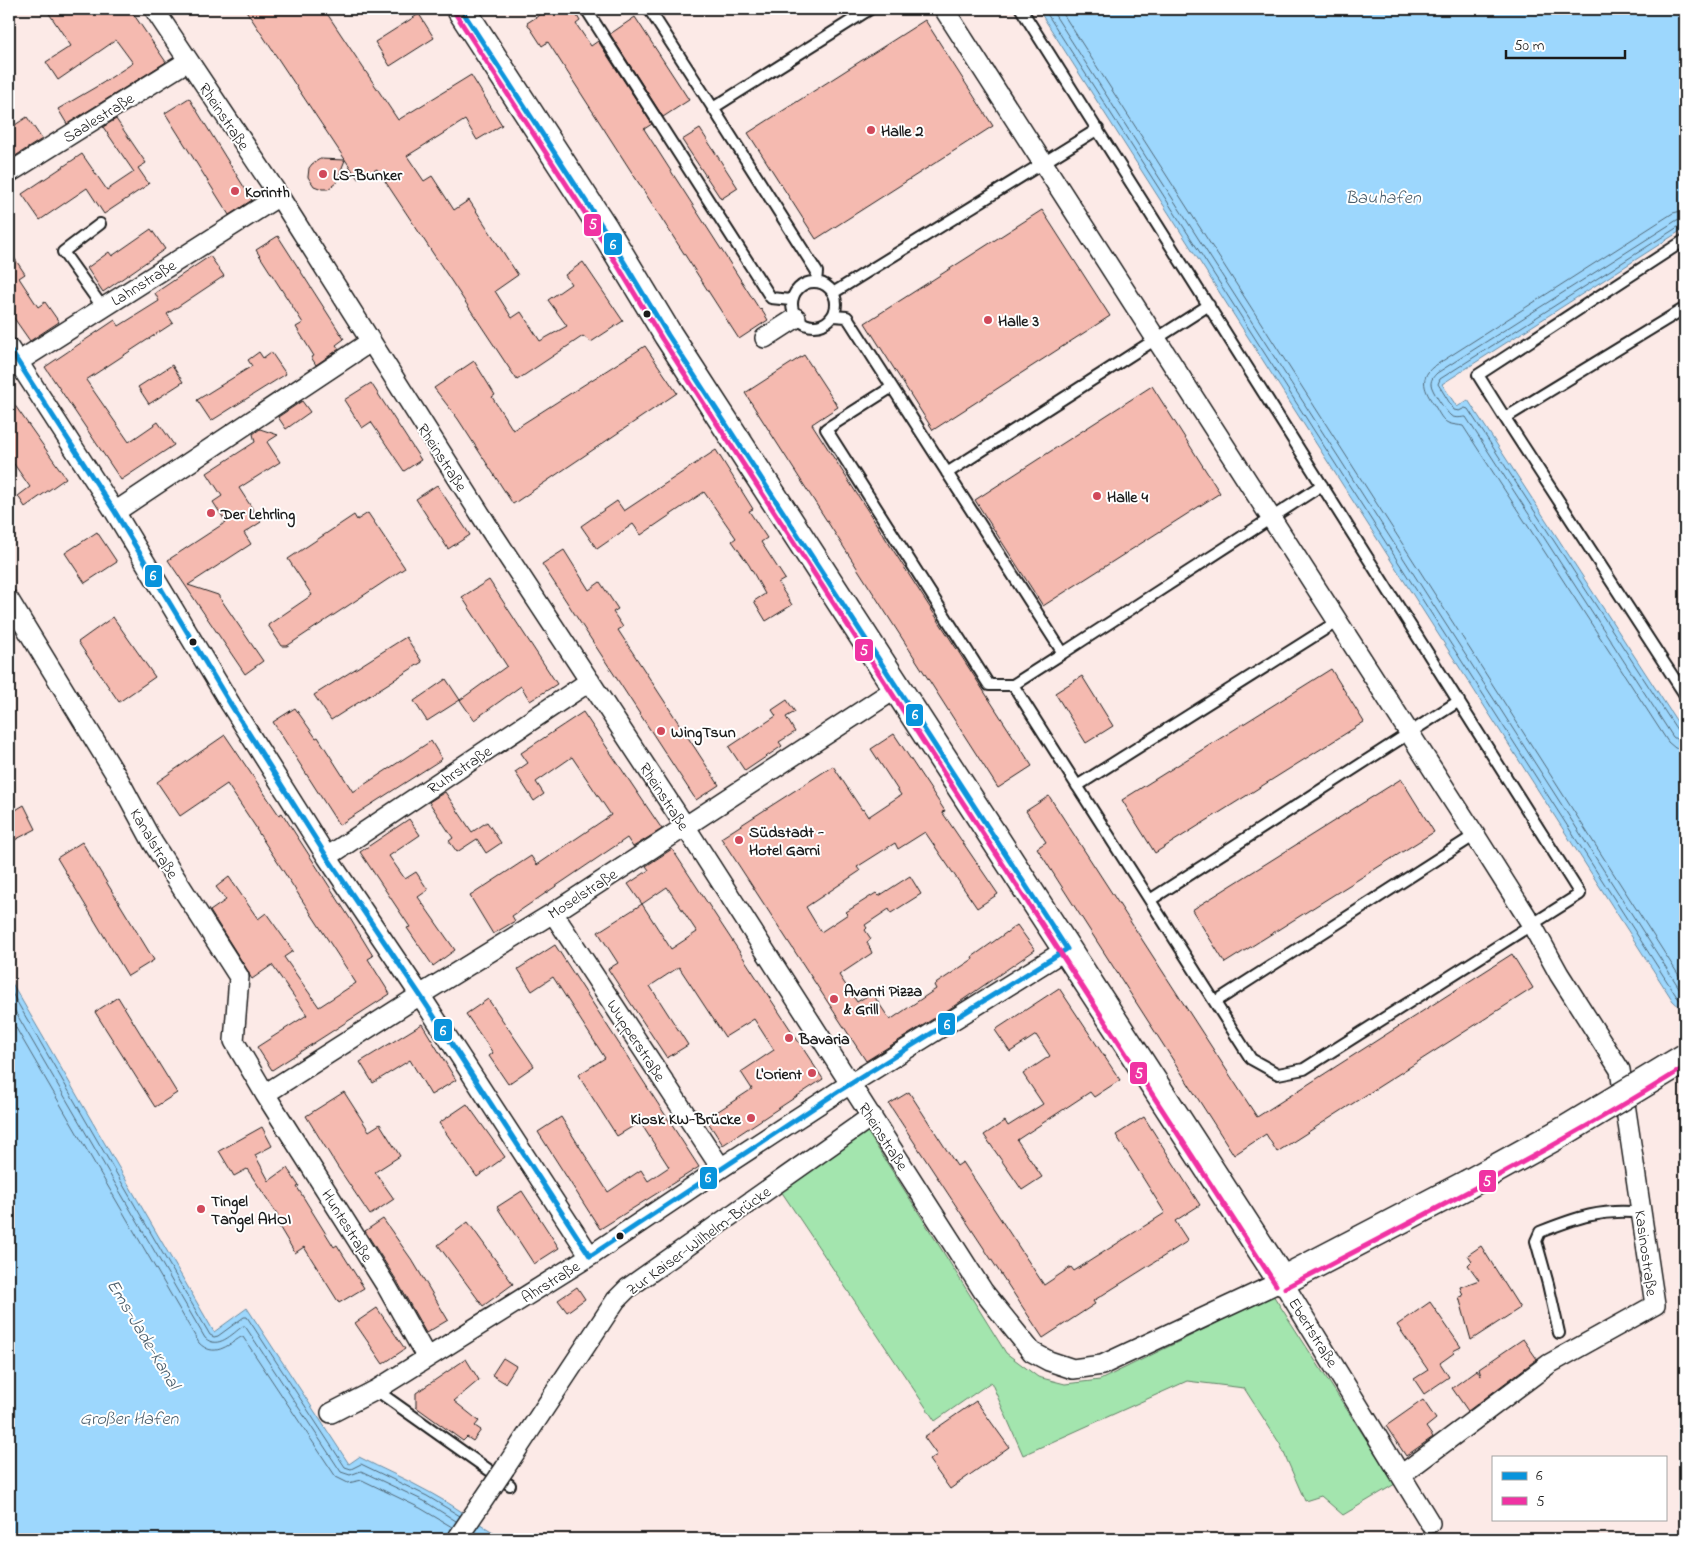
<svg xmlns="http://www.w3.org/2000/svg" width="1694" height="1548" viewBox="0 0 1694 1548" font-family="'Indie Flower',sans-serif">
<rect width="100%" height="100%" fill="#fceae7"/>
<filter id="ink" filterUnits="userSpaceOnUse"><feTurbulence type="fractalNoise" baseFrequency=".02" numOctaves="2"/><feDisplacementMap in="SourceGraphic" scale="10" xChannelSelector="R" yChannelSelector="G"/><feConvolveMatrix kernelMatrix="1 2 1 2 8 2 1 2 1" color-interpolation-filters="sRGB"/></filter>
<g filter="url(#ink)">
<path fill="#a3e5ae" stroke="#608065" d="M866,1130L912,1202L1006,1353L1038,1377L1065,1384L1100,1380L1215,1324L1271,1292L1395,1484L1343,1515L1321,1496L1305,1501L1280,1444L1244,1388L1187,1381L1023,1455L991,1382L935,1421L781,1191Z"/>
<path fill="#9dd7fd" stroke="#698ca3" d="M1038,9H1685V228L1442,384L1457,407L1468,400L1685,734V1012L1673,1001Z
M9,978L214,1332L247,1308L349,1464L359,1457C382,1469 406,1479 429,1492C456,1506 479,1525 505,1539H9Z"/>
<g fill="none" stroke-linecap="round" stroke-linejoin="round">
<path stroke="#506776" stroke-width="1" d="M1044,9L1677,997L1685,1005
M1051,9L1685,997
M1060,9L1685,985
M1685,210L1673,213L1433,367C1417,380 1427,394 1436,408C1439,413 1442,420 1448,423C1453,425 1459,425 1463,426L1668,742L1675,748L1685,750
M1685,218L1677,220L1437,373C1434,376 1431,379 1431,384C1431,390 1446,412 1451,416C1456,419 1462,417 1466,417L1673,737L1679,741L1685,742
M1685,224L1681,225L1440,379L1438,384L1454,410L1459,411L1465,408L1468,409L1679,733L1685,736
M9,988L210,1335L214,1337L218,1336L244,1317H247L345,1467L351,1469L361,1464L427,1496L460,1516
M9,1001L205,1338C218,1350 232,1334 243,1326H245L341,1472L350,1475L361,1471L424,1501L456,1521
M9,1016L199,1343C214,1358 227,1346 241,1337H243L336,1477L348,1483L362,1480L420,1508L452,1527"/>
</g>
<path fill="#f5bab0" stroke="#1c1c1c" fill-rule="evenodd" d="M46,9H130L166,62L67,124L58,109L101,84L133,63L116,40L58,80L46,62L71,46Z
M245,9H324L398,120L471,75L502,125L477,140L465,120L407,156L424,181L432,176L454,210L469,200L518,275L495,291L512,318L521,312L540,341L567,326L548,300L571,284L565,275L583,262L623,321L591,342L583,336L517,380L377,169L358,179Z
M549,9H573L580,21L576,24L591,46L598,41L652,124L644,129L760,310L761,309L768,320L739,339L548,42L542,46L527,23Z
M419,14L434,38L390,66L375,42Z
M635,17L689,100L663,117L610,34Z
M925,20L993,126L816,239L748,133Z
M189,98L252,200L229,215L165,113Z
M27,117L42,139L9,160V129Z
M116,119L146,163L138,168L149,184L104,214L87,188L40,220L22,194L82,154L107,190L134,172L103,127Z
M700,129L738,188L721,199L682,140Z
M320,159L345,160L336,183L328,189H322L314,186L308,177L309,168L312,164Z
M1042,210L1110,316L933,430L865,323Z
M151,229L165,249L103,292L87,268L109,252L112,256Z
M278,236L344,339L336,345L339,349L316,365L311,357L314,356L296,327L303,323L256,250Z
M9,250L25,274L19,278L38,307L45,302L59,322L30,341L9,311Z
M210,256L224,276L167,314L173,323L86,380L129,442L158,422L174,445L121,480L45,367L115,320L119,326L159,301L155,293Z
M645,346L677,393L513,504L458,419L434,388L474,361L495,395L492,397L513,430Z
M259,352L263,358L271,352L286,374L211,421L197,400L252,366L248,360Z
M804,355L838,407L812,424L1032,766L998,788L745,393Z
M172,365L183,382L149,404L138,387Z
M371,383L421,460L404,471L371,422L362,428L344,400Z
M1152,386L1220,493L1043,606L975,500Z
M9,397L66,478L25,507L18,496L30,487L9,457Z
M302,401L310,412L286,429L278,417Z
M260,429L278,435L267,442L280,462L239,488L261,522L244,533L251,544L188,585L218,595L263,661L245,674L168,560L226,522L213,502L222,496L207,473L255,442L253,434Z
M716,450L753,509L749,511L767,538L761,542L785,579L778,583L792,605L766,621L754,601L765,594L749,565L732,541L736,538L704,492L641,535L633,524L597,549L581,526L617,501L624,511Z
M437,485L470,535L448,549L416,499Z
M368,513L405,568L287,646H282L268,625L312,595L288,559L354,515L357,520Z
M97,532L117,562L85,583L65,553Z
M564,550L589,590L600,582L618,609L613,612L623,627L618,630L719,785L696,800L542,564Z
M489,580L557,684L530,701L521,686L474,720L460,700L507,666L462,597Z
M113,617L155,677L119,702L78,642Z
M406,637L422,662L331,720L314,695Z
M1331,669L1364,722L1155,853L1122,800Z
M1082,676L1113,726L1086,743L1055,693Z
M446,679L460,700L427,721L414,701Z
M787,700L795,712L786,717L795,732L779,742L782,746L745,771L729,747L776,716L772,710Z
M295,708L316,738L318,737L353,792L431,741L442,759L339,825L273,722Z
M583,712L662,829L633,847L627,838L512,916L515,921L493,934L470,896L531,856L537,865L611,815L572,757L536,782L544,794L534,801L515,772L528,763L521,753Z
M894,734L945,811L942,812L998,894L977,908L925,832L898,849L895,843L857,867L860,871L806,907L821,932L848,914L846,912L876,893L879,896L910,876L921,894L891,913L889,909L865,925L867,928L865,930L871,939L867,942L872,953L839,975L857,1002L872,993L890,1020L936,989L934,985L973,959L972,957L1017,925L1035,950L954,1006L866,1061L721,838L833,766L862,810L863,809L868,817L901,795L871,749Z
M225,735L279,815L282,813L351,920L373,956L368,959L390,994L272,1070L257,1047L307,1015L272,965L252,979L250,976L248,971L210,911L226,900L216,887L229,877L258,919L266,913L293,951L284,957L319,1007L356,983L256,829H257L227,784L180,816L157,782Z
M1401,779L1434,832L1225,963L1192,910Z
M445,792L472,832L487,822L501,843L486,853L477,839L457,852L449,841L453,838L429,802Z
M1049,796L1257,1117L1512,954L1533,988L1277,1152L1266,1134L1234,1155L1037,848L1046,842L1026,811Z
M24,805L36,829L9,843V814Z
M409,819L420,835L389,856L405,879L416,872L428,890L418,897L455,950L433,966L407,928L410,927L360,852Z
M82,842L154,960L128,976L57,858Z
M672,849L823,1079L723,1145L706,1119L752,1089L741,1072L774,1050L754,1019L725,1037L679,967L650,986L688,1045L667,1058L608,969L618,963L598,932L642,904L628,884L649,870L646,866ZM667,887L697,932L671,949L642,904Z
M555,945L699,1167L600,1229L538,1132L561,1117L608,1192L641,1170L648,1181L669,1167L640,1122L617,1136L578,1075L605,1058L553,977L532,991L518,969Z
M1059,988L1120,1080L1094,1097L1090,1092L1017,1140L1042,1177L1022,1190L984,1135L1005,1121L1008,1126L1043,1104L1023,1074L1050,1056L1036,1035L1010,1052L995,1030Z
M118,997L177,1093L155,1107L95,1012Z
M488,999L534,1066L508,1084L489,1056L493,1053L466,1014Z
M422,1024L456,1080L431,1095L410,1060L373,1083L360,1062Z
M344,1092L369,1131L380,1124L400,1156L375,1172L394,1199L370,1215L337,1166L306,1116Z
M909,1092L957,1166L963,1162L1044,1285L1071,1267L1074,1271L1165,1213L1116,1135L1144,1117L1200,1205L1175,1221L1188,1241L1093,1301L1095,1304L1043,1338L889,1104Z
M467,1104L505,1157L477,1177L439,1123Z
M262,1127L272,1146L255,1155L269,1181L287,1168L299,1186L297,1187L334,1247L337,1245L364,1288L339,1303L304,1247L295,1253L274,1218L278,1215L247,1169L234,1176L219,1151Z
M522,1191L559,1248L534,1264L497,1207Z
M383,1219L414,1263L448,1320L426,1333L397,1281L365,1231Z
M468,1222L513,1284L483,1306L438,1245Z
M1481,1246L1520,1308L1471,1340L1459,1297L1463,1296L1460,1287L1479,1280L1468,1265L1472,1261L1468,1255Z
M577,1287L585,1299L567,1312L558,1300Z
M1430,1302L1461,1347L1453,1351L1454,1353L1440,1363L1449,1377L1424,1394L1414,1379L1428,1370L1397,1325Z
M377,1308L405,1349L383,1364L355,1323Z
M1523,1339L1537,1359L1468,1411L1452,1388L1477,1370L1481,1376L1479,1369Z
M503,1358L516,1366L505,1383L492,1375Z
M466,1359L479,1380L454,1401L479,1421L475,1426L481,1430L473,1441L467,1437L463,1441L416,1407V1393Z
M1423,1400L1436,1419L1426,1427L1433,1437L1406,1456L1386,1426Z
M976,1401L1009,1447L950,1489L929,1460L937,1455L924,1437Z"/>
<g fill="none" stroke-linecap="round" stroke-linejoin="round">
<defs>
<path id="lane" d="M586,9L771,298L791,300
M649,9L713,108L870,9
M713,108L817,272L816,282
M100,224L63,252L103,308
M792 304a22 22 0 1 1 44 0a22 22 0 1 1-44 0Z
M833,293L1098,129
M1685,308L1505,418L1685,695
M833,316L847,317L1063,653L1013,685L1251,1059L1278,1074L1304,1069L1580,894L1021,9
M892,387L826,429L989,685H1013
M1505,418L1478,375L1685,240
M947,473L1209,305
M1063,653L1322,485
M1077,786L1338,621
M1150,900L1459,701
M1215,1002L1475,835
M1559,1333L1548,1284L1536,1241L1540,1232C1575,1218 1603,1208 1642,1213
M376,1390L510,1485"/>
<path id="street" d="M154,9L279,196L491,531L685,826L983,1291L1032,1352L1049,1361L1073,1369L1102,1365L1282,1281L1430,1523
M944,9L1475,835L1532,925L1559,974L1620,1070L1655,1305L1549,1364L1401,1475
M9,173L188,61
M765,338L796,318
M9,348L115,512L231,705L327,857L420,995L590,1256
M9,369L18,362L279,196
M115,512L370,342
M9,600L119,780L153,843L239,977L234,1041L265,1094L387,1287L427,1358
M327,857L590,681
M553,913L721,1168
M265,1094L420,995L553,913L897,688
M331,1413L376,1390L590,1256L721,1168L839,1091L1067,949
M505,1468L616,1300L628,1288L872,1116"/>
<path id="secondary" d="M461,9L604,229L668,335L1282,1281L1468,1184"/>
</defs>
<use href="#lane" stroke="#1c1c1c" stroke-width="14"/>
<use href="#street" stroke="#1c1c1c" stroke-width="22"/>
<use href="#secondary" stroke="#1c1c1c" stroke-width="31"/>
<use href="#lane" stroke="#fff" stroke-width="10"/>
<use href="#street" stroke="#fff" stroke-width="19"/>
<use href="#secondary" stroke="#fff" stroke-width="28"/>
<defs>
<path id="street-bridge" d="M457,1539L505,1468"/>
<path id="secondary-bridge" d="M1468,1184L1566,1130L1685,1058"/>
</defs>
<use href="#street-bridge" stroke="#1c1c1c" stroke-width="22" stroke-linecap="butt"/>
<use href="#secondary-bridge" stroke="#1c1c1c" stroke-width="31" stroke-linecap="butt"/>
<use href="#street-bridge" stroke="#fff" stroke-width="19"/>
<use href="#secondary-bridge" stroke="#fff" stroke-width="28"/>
<defs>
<path id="bus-1" d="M461,9L604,229L668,335L1067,949
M9,348L115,512L231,705L327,857L420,995L590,1256
M590,1256L839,1091L1067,949"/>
<path id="bus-2" d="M455,13L598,233L662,339L1276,1285
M1285,1288C1421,1217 1556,1148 1685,1067"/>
</defs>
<use href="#bus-1" stroke="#fff" stroke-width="9"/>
<use href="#bus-2" stroke="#fff" stroke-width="9"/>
<use href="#bus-1" stroke="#0994dc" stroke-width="5"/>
<use href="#bus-2" stroke="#f033a3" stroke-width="5"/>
</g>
</g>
<g fill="#d1495b" stroke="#fff" stroke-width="2">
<circle cx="871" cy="130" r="5"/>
<circle cx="323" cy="174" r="5"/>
<circle cx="235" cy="191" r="5"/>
<circle cx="988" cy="320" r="5"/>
<circle cx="1097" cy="496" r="5"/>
<circle cx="211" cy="513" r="5"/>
<circle cx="661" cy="731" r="5"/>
<circle cx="739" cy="840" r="5"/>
<circle cx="834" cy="999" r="5"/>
<circle cx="789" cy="1038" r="5"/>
<circle cx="812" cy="1073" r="5"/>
<circle cx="751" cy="1118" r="5"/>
<circle cx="201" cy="1209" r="5"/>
</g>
<g fill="#1c1c1c" stroke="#fff" stroke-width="2">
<circle cx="647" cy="314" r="4.5"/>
<circle cx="193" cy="642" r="4.5"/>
<circle cx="620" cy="1236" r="4.5"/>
</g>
<g text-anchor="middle" stroke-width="4" stroke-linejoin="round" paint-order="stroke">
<g font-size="16" fill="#1c1c1c" stroke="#fff">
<text transform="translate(225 116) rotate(56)" y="6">Rheinstraße</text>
<text transform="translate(98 117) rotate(-32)" y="6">Saalestraße</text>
<text transform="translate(143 282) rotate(-32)" y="6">Lahnstraße</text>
<text transform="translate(443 457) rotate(57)" y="6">Rheinstraße</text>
<text transform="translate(459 769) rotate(-34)" y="6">Ruhrstraße</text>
<text transform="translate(665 796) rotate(57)" y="6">Rheinstraße</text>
<text transform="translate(155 843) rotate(59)" y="6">Kanalstraße</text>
<text transform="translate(582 893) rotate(-33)" y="6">Moselstraße</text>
<text transform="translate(637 1040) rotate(57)" y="6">Wupperstraße</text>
<text transform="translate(884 1136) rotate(57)" y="6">Rheinstraße</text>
<text transform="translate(348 1225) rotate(58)" y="6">Huntestraße</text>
<text transform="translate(698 1240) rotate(-36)" y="6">Zur Kaiser-Wilhelm-Brücke</text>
<text transform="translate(1647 1253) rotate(82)" y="6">Kasinostraße</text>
<text transform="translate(550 1281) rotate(-32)" y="6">Ahrstraße</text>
<text transform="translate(1314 1332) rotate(58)" y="6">Ebertstraße</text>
</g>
<g font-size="16" font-weight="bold" fill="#1c1c1c" stroke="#fff" text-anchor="start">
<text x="881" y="136">Halle 2</text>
<text x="333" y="180">LS-Bunker</text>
<text x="245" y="197">Korinth</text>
<text x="998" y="326">Halle 3</text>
<text x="1107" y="502">Halle 4</text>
<text x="221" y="519">Der Lehrling</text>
<text x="671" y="737">WingTsun</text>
<text x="749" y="837">Südstadt -<tspan x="749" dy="18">Hotel Garni</tspan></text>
<text x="844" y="996">Avanti Pizza<tspan x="844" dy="18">&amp; Grill</tspan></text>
<text x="799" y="1044">Bavaria</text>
<text x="802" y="1079" text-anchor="end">L'Orient</text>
<text x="741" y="1124" text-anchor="end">Kiosk KW-Brücke</text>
<text x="211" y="1206">Tingel<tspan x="211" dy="18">Tangel AHOI</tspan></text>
</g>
<g font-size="18" font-style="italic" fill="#495d6b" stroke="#fff">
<text x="1383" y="203">Bauhafen</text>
<text transform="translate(144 1334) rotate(59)" y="6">Ems-Jade-Kanal</text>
<text x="129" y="1424">Großer Hafen</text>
</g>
</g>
<g stroke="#fff" stroke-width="2">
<rect x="583" y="213" width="19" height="24" rx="5" fill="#f033a3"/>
<rect x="603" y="232" width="20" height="24" rx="5" fill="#0994dc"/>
<rect x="144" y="564" width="19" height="24" rx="5" fill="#0994dc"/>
<rect x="854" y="638" width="20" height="24" rx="5" fill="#f033a3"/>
<rect x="905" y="703" width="19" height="24" rx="5" fill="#0994dc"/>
<rect x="937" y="1012" width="19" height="24" rx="5" fill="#0994dc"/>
<rect x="433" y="1018" width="20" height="24" rx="5" fill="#0994dc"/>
<rect x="1129" y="1061" width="19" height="24" rx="5" fill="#f033a3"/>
<rect x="699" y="1166" width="19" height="24" rx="5" fill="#0994dc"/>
<rect x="1478" y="1169" width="19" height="24" rx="5" fill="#f033a3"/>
</g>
<g font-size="14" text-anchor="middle" font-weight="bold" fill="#fff">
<text x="593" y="229">5</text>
<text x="613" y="249">6</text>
<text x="153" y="580">6</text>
<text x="864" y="655">5</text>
<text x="915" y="719">6</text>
<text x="947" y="1029">6</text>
<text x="443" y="1035">6</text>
<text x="1139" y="1078">5</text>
<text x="708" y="1182">6</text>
<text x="1487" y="1186">5</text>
</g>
<rect width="1694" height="1548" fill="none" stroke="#fff" stroke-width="30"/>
<rect x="15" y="15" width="1664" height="1518" fill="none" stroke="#1c1c1c" stroke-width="2" filter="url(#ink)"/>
<rect x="1492" y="1456" width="175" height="65" fill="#ffffff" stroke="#a4a4a4"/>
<rect x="1502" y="1472" width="25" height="8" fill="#0994dc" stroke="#a4a4a4"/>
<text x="1536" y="1480" font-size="15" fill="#1c1c1c">6</text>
<rect x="1502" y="1497" width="25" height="8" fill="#f033a3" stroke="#a4a4a4"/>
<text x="1536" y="1506" font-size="15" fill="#1c1c1c">5</text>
<path d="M1506 50v8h119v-8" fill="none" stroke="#1c1c1c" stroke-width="2.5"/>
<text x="1514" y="50" font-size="15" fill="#1c1c1c" stroke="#ffffff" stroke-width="4" paint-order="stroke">50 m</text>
</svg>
